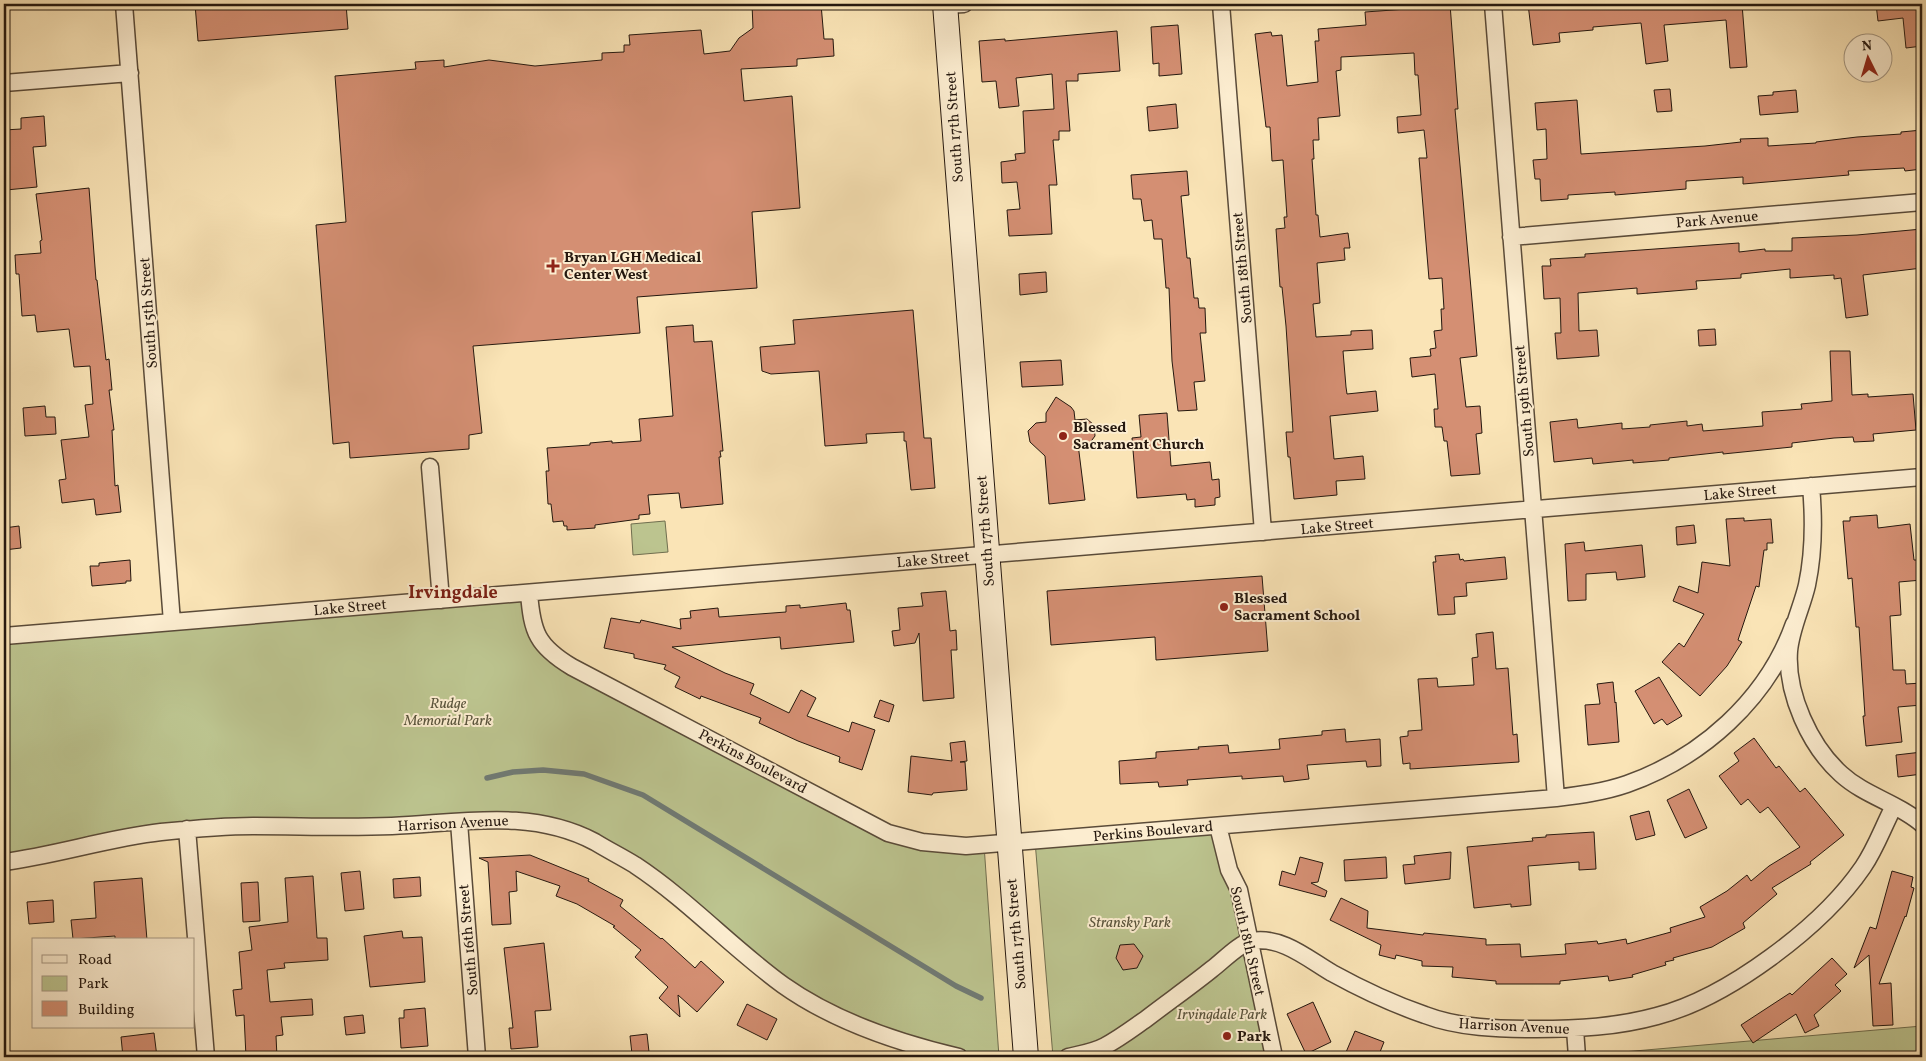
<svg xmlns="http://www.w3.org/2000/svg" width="1926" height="1061" viewBox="0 0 1926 1061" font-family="Vollkorn,serif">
<rect width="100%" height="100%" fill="#fae4b6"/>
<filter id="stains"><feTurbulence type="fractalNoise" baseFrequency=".004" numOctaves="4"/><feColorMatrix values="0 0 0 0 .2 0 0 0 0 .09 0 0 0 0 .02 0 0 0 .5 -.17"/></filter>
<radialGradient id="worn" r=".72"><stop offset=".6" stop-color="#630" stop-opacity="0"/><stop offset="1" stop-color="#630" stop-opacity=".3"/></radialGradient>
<path fill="#bcc48f" stroke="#706e4f" d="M665,521L668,552L633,555L631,524Z
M529,593L545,648L888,833L984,845L999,1057H959L825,1010L670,893L553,827L251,826L4,862V636Z
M1218,826L1274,1057H1053L1035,841Z
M1922,1026V1057L1577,1056Z"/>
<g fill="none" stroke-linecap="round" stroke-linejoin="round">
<path stroke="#707a74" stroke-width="5.5" d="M487,778L513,772L543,770L584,774L643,795L956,986L981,998"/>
</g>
<path fill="#d48f73" stroke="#25180f" d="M195,4H346L348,29L198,41Z
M752,4H821L824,39H833L834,56L797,59V66L741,69L744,101L792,96L800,208L752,212L757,288L637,297L640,333L473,346L482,433L469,435V449L350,458L349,442L333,444L316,225L346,222L335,76L416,69L415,62L444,60V67L489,60L535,66L602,60V53L624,52V45H630L629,35L701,30L704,54L730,51L739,38L753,28Z
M1407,4H1450L1458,109H1455L1477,356L1460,358L1466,407L1480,406L1482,433L1476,434L1480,474L1451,476L1447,441H1444L1442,427H1435L1434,409H1438L1435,374L1412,377L1410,358L1431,356L1430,349L1436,348L1434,331L1442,330L1441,309H1444L1442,278L1429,279L1419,158H1427L1424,130L1398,133L1397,117L1421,115L1418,75H1415L1414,53L1341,57V70L1336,71L1340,116L1318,118L1319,140H1313L1314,159H1312L1316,215H1318L1320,237L1348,233L1350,248H1344L1345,260L1317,263L1320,303L1313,304L1316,337L1351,335V331L1372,330L1373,349L1343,351L1346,387L1347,394L1376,391L1378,411L1330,416L1334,459L1363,456L1365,479L1336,481L1337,495L1294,499L1290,457H1288L1286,432H1293L1286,326L1282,287H1280L1276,229L1285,228L1284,217H1287L1283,160L1272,161L1270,127H1266L1255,34L1271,32L1272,36L1282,35L1287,86L1318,82L1315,41H1319L1318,29L1366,25L1365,12L1407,9Z
M1528,4H1742L1747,67L1730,68L1726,20L1664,25L1668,61L1646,64L1641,23L1593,27V30L1559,33L1560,42L1533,45Z
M1876,4H1922V46L1906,48L1903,18L1878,21Z
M1178,25L1182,74L1159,76V63L1153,64L1151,27Z
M1117,31L1120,71L1078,74V81H1066L1070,131H1059V140H1053L1057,185H1049L1052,234L1009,236L1007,210L1020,209L1017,182L1002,183L1001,162L1016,160L1015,154L1025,153L1023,111L1054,109L1052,74L1016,78L1019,106L999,108L996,81L982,82L979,41L1005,39V41Z
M1670,89L1672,111L1657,112L1654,90Z
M1796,90L1798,112L1760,115L1758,96L1773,95V92Z
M1577,100L1581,154L1705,146L1741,142L1740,139L1768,138V146L1816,143V142L1857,137L1901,134V132L1922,130V169L1905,171L1904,168L1848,171L1849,175L1743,184V177L1686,181V189L1615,195V192L1568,195V199L1541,201L1540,179H1535L1533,160L1547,159L1546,129L1537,130L1535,103Z
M1176,104L1178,128L1149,131L1147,107Z
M44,116L46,146L33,147L37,187L6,190L4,173V130L21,129V118Z
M1187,171L1189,195L1181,196L1187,258H1190L1194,298H1198L1199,308H1205L1206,333H1200L1205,381L1194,382L1197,410L1178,411L1172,361L1169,288H1166L1162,239H1154L1152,220L1144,221L1141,199H1133L1131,175Z
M89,188L96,280H97L106,360L109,359L112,390H109L114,430H112L115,486L118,485L121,512L96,515L94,499L62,503L59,480L66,479L61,440L89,437L85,405L93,404L90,366L74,367L69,329L37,332L35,315L22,316L19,274H16L15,255L41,253L40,241L42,240L36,194Z
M1922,229V268L1863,275L1868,315L1846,318L1841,278L1834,279V275L1790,278V269L1741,274V278L1696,281L1697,289L1637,294V288L1578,293L1579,331L1597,330L1599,356L1557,359L1555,333H1561L1560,298L1544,299L1542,266H1551L1550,259L1585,257V254L1739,243V252L1765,249V251H1792V238L1857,235Z
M1046,272L1047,292L1020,295L1019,274Z
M913,310L924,438H931L935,488L911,490L906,441H904V432L866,434L867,443L825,446L819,371L771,374L762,371L760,347L795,344L793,320Z
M693,325L694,342L712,341L723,451H720L721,457H719L723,504L681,508L679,493L648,495L650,514L639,515V519L595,525V528L567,530V526H564L563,521L553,522L551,504H548L546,471H549L547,448L590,445V443L612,441V443L641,441L639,419L673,416L666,327Z
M1715,329L1716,345L1699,346L1698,330Z
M1830,351H1850L1852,395L1868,394V397L1913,394L1916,430L1873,434L1874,441L1854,442L1853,437L1834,438L1792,443V447L1723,454V452L1669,458V460L1633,463V460L1593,464L1592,458L1554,462L1550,422L1577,419L1578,428L1622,423V429L1650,427V425L1687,421V426L1702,424L1703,431L1763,426L1762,412L1802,409L1801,404L1832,401Z
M1061,360L1063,385L1022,387L1020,362Z
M1056,397L1071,407L1074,411L1075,420L1087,419L1094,425L1095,436L1089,444H1078L1085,500L1049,504L1045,456L1030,442L1028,431L1036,423L1046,422V413Z
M45,406L46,417H55L56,434L25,436L23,408Z
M1167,413L1171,466L1210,462L1212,480L1219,479L1220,497L1215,498V505L1195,507V499L1187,500L1186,494L1137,498L1132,438L1141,437L1139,415Z
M1877,515L1878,528L1910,524L1914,560H1921L1922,580L1899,582L1901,615L1890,616L1893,670H1905L1906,684L1922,683V705L1898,707L1902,742L1866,746L1863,716H1865L1859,627H1856L1852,578L1848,579L1843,521H1850V517Z
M1744,518V521L1771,519L1773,543H1767V550H1764L1759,587L1756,586L1738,640L1742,642L1727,666L1700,696L1662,662L1679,643L1684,647L1704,614L1673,601L1679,586L1698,593L1702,562L1730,566L1726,519Z
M1694,525L1696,543L1677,545L1676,527Z
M19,526L21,548L4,550V528Z
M1584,542L1585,551L1642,545L1645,577L1617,580L1616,572L1586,574V600L1568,601L1565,544Z
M1459,554L1460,560L1463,559L1464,561L1505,557L1507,579L1466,583L1467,596L1454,597L1455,614L1438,615L1433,562H1436L1435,556Z
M130,560L131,581H126V583L92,586L90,566H99V563Z
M1262,576L1268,651L1156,660L1155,637L1051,645L1047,591Z
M946,591L950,631L956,630L957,650H951L954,698L923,701L919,633L915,643L894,646L892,631L900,630L898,608L923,606L921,593Z
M846,603L847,610H850L854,642L781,649L780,637L672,647L725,673L754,684L750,694L789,713L801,690L816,698L807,716L849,732L852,722L875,730L862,770L839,762L840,757L798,741L759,723L761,718L701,696L700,699L675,687L680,677L664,669L666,665L634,658V654L604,648L611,618L640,623L641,620L681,629L680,619L691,618L690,611L718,608L719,617L786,612V606L800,605V608Z
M1493,632L1496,669L1508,668L1513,735L1517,734L1519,762L1410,769V763L1403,764L1400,737L1408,736V731L1422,730L1418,679L1437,678L1438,687L1474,685L1472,658L1478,657L1476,634Z
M1659,677L1682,716L1667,725L1662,719L1654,724L1635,691Z
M1613,682L1615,703L1616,702L1619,742L1588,745L1585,705L1600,704L1597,684Z
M880,700L894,705L889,722L874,717Z
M1345,729L1346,742L1380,739L1381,766L1367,767L1366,761L1307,765L1309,779L1284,782L1283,776L1242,779V776L1187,780L1188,785L1159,787L1158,782L1120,784L1119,761L1156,758V752L1199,749L1198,747L1228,745L1229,753L1280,749L1279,739L1322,735V731Z
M1754,738L1776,768L1779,766L1800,792L1805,788L1844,835L1810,862L1811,864L1772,888L1777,894L1743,923L1745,928L1712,947L1673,958L1674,960L1665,962L1666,965L1632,975L1633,977L1609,981L1608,976L1560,981V984H1496V981L1452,977L1453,967L1422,966V961L1396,955L1395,959L1379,955L1381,945L1330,920L1341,898L1368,911L1367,928L1423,935L1424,933L1486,939V945L1520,944L1521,957L1566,954L1565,944L1597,941L1598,944L1626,939L1627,944L1671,932L1670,928L1705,917L1700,907L1727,891L1747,875L1751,881L1769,866L1800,847L1768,807L1760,813L1748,799L1741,805L1719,776L1739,761L1734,753Z
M965,741L967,761L960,762H965L967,790L933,793L932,795L908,792L911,756L952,761L950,743Z
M1922,752V774L1898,777L1896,755Z
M1689,789L1707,828L1685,838L1667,800Z
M1649,811L1655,835L1636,840L1630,816Z
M1594,832L1596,869L1579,870V862L1528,866L1531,905L1511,907V904L1474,908L1467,847L1533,841L1532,838L1546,837V835Z
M1451,852L1450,879L1405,884L1403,865L1415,864L1414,856Z
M530,855L589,879L588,881L623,900L620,906L661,939L662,938L695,968L701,961L724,982L697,1012L678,995L680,1017L659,998L668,987L635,957L641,950L613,927L615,926L577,904L556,896L560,886L516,871L517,891L509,892L511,924L492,925L488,862L479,858Z
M1300,857L1323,863L1318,882L1311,883L1327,891L1325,897L1279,885L1282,871L1295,875Z
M1386,857L1387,878L1345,881L1344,860Z
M360,871L364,909L345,911L341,873Z
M1892,871L1913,877L1911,887L1914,888L1906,917L1905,916L1879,984L1891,983L1893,1025L1873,1026L1869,955L1854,968L1870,927L1876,929Z
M313,876L317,938H327L328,960L284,963L285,968L267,970L270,1002L312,999L313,1015L281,1017L283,1035L276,1036L277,1057H246L244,1015L236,1016L233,990L242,989L239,952L252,950L249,927L288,922L285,878Z
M420,877L421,896L394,898L393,879Z
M142,878L147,940H115V936L73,939L71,920L96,918L94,882Z
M258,882L260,921L243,922L241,883Z
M53,900L54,922L29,924L27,902Z
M402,931L403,938L422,937L425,982L370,987L364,936Z
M544,943L551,1010L535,1011L538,1047L511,1049L509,1028H513L504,948Z
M1134,944L1143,956L1137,968L1123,970L1116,958L1120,945Z
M1832,958L1847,974L1835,985L1841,991L1814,1015L1819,1026L1805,1033L1796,1014L1753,1043L1741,1025L1790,993L1792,995Z
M1313,1002L1331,1042L1306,1054L1287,1014Z
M747,1004L777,1019L767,1040L737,1025Z
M425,1008L428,1046L401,1048L399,1018H404V1010Z
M363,1015L365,1033L346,1035L344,1017Z
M1355,1031L1384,1042L1378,1057H1344Z
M154,1033L157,1057H123L121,1037Z
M647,1034L649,1052L632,1054L630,1036Z"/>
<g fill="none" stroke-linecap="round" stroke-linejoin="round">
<defs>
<path id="street" d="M124,4L172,622
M1221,4L1263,532
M1493,4L1556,798
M945,5L964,4
M4,83L130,73
M1511,237L1922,202
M430,467L441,600
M1811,486C1814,519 1814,552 1807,585C1802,607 1791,628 1789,651C1786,694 1810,746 1841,774C1865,796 1898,803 1922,824
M529,593C532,632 537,646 572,667L888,833L922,842L966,846L1556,798C1580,795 1604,792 1627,784C1701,758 1767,700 1794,624
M4,636L1922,477
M459,822L477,1057
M1218,826L1229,870L1239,890L1274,1057
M187,829L206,1057
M4,862C57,855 108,838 161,832C191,829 223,826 253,826C300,826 346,828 392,826C461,823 531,808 595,842C608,850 622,857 635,865C688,900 732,948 783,985C835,1022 899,1043 959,1057
M1575,1029L1577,1057
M1068,1057C1081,1054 1094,1052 1105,1046C1120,1038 1133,1028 1146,1019C1168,1002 1191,986 1212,969C1223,961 1239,943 1252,941C1282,936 1308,959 1332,973C1361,989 1393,1004 1425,1015C1459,1028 1499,1029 1536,1029C1577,1029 1617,1027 1657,1016C1727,998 1822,927 1863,867C1876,848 1883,827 1894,806"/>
<path id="secondary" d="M945,4L1026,1057"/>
</defs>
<use href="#street" stroke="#5a4b39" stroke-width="19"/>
<use href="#secondary" stroke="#25180f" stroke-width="26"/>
<use href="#street" stroke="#fcedd0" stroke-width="16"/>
<use href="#secondary" stroke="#fcedd0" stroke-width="24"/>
</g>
<g fill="#8f2418" stroke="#fcedd0" stroke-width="2">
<path d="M550.5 258.5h5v5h5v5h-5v5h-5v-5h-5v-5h5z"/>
<circle cx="1063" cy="436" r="5"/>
<circle cx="1224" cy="607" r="5"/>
<circle cx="1227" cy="1036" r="5"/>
</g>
<g text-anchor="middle" stroke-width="4" stroke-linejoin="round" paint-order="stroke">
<g font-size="15" fill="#25180f" stroke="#fcedd0">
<text transform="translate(954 127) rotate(-94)" y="5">South 17th Street</text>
<text transform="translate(1717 219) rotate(-5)" y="5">Park Avenue</text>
<text transform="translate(1242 268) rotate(-95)" y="5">South 18th Street</text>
<text transform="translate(148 313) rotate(-94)" y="5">South 15th Street</text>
<text transform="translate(1524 401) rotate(-95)" y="5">South 19th Street</text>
<text transform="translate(1740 492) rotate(-5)" y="5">Lake Street</text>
<text transform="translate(1337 526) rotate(-5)" y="5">Lake Street</text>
<text transform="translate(985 531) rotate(-94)" y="5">South 17th Street</text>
<text transform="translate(933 559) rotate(-5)" y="5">Lake Street</text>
<text transform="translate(350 607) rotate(-5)" y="5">Lake Street</text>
<text transform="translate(753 761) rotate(28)" y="5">Perkins Boulevard</text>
<text transform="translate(453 823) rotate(-3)" y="5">Harrison Avenue</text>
<text transform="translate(1153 831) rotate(-5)" y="5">Perkins Boulevard</text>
<text transform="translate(1016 934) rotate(-95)" y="5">South 17th Street</text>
<text transform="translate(468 940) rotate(-95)" y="5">South 16th Street</text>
<text transform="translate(1248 941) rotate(77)" y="5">South 18th Street</text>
<text transform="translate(1514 1026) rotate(3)" y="5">Harrison Avenue</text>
</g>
<g font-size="15" font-weight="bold" fill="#25180f" stroke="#fcedd0" text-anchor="start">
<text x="564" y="262">Bryan LGH Medical<tspan x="564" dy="17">Center West</tspan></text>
<text x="1073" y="432">Blessed<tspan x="1073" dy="17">Sacrament Church</tspan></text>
<text x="1234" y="603">Blessed<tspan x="1234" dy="17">Sacrament School</tspan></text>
<text x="1237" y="1041">Park</text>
</g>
<g font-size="15" font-style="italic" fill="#5a543c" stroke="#fcedd0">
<text x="448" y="708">Rudge<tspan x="448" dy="17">Memorial Park</tspan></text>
<text x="1130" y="927">Stransky Park</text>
<text x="1222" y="1019">Irvingdale Park</text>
</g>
<g font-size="18" font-weight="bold" fill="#7a1f14" stroke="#fcedd0">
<text x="453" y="598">Irvingdale</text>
</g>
</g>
<rect width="1926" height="1061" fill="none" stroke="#fae4b6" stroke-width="20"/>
<rect x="5" y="5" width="1916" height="1051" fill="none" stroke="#25180f" stroke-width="2.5"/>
<rect x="10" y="10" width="1906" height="1041" fill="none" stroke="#25180f"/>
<rect x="32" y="938" width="162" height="90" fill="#fcedd0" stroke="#a69883"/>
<rect x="42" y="955" width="25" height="8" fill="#fcedd0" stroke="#a69883"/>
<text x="78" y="964" font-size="15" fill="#25180f">Road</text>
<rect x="42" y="976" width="25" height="15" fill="#bcc48f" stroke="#a69883"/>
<text x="78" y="988" font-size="15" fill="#25180f">Park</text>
<rect x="42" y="1001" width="25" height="15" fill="#d48f73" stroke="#a69883"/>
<text x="78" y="1014" font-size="15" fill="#25180f">Building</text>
<g transform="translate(1868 58) rotate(355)"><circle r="24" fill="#fcedd0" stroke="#a69883"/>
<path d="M0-4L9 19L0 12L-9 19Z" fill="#8f2418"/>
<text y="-8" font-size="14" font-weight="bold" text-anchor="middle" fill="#25180f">N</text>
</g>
<rect width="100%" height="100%" filter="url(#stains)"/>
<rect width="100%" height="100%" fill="url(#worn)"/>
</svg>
